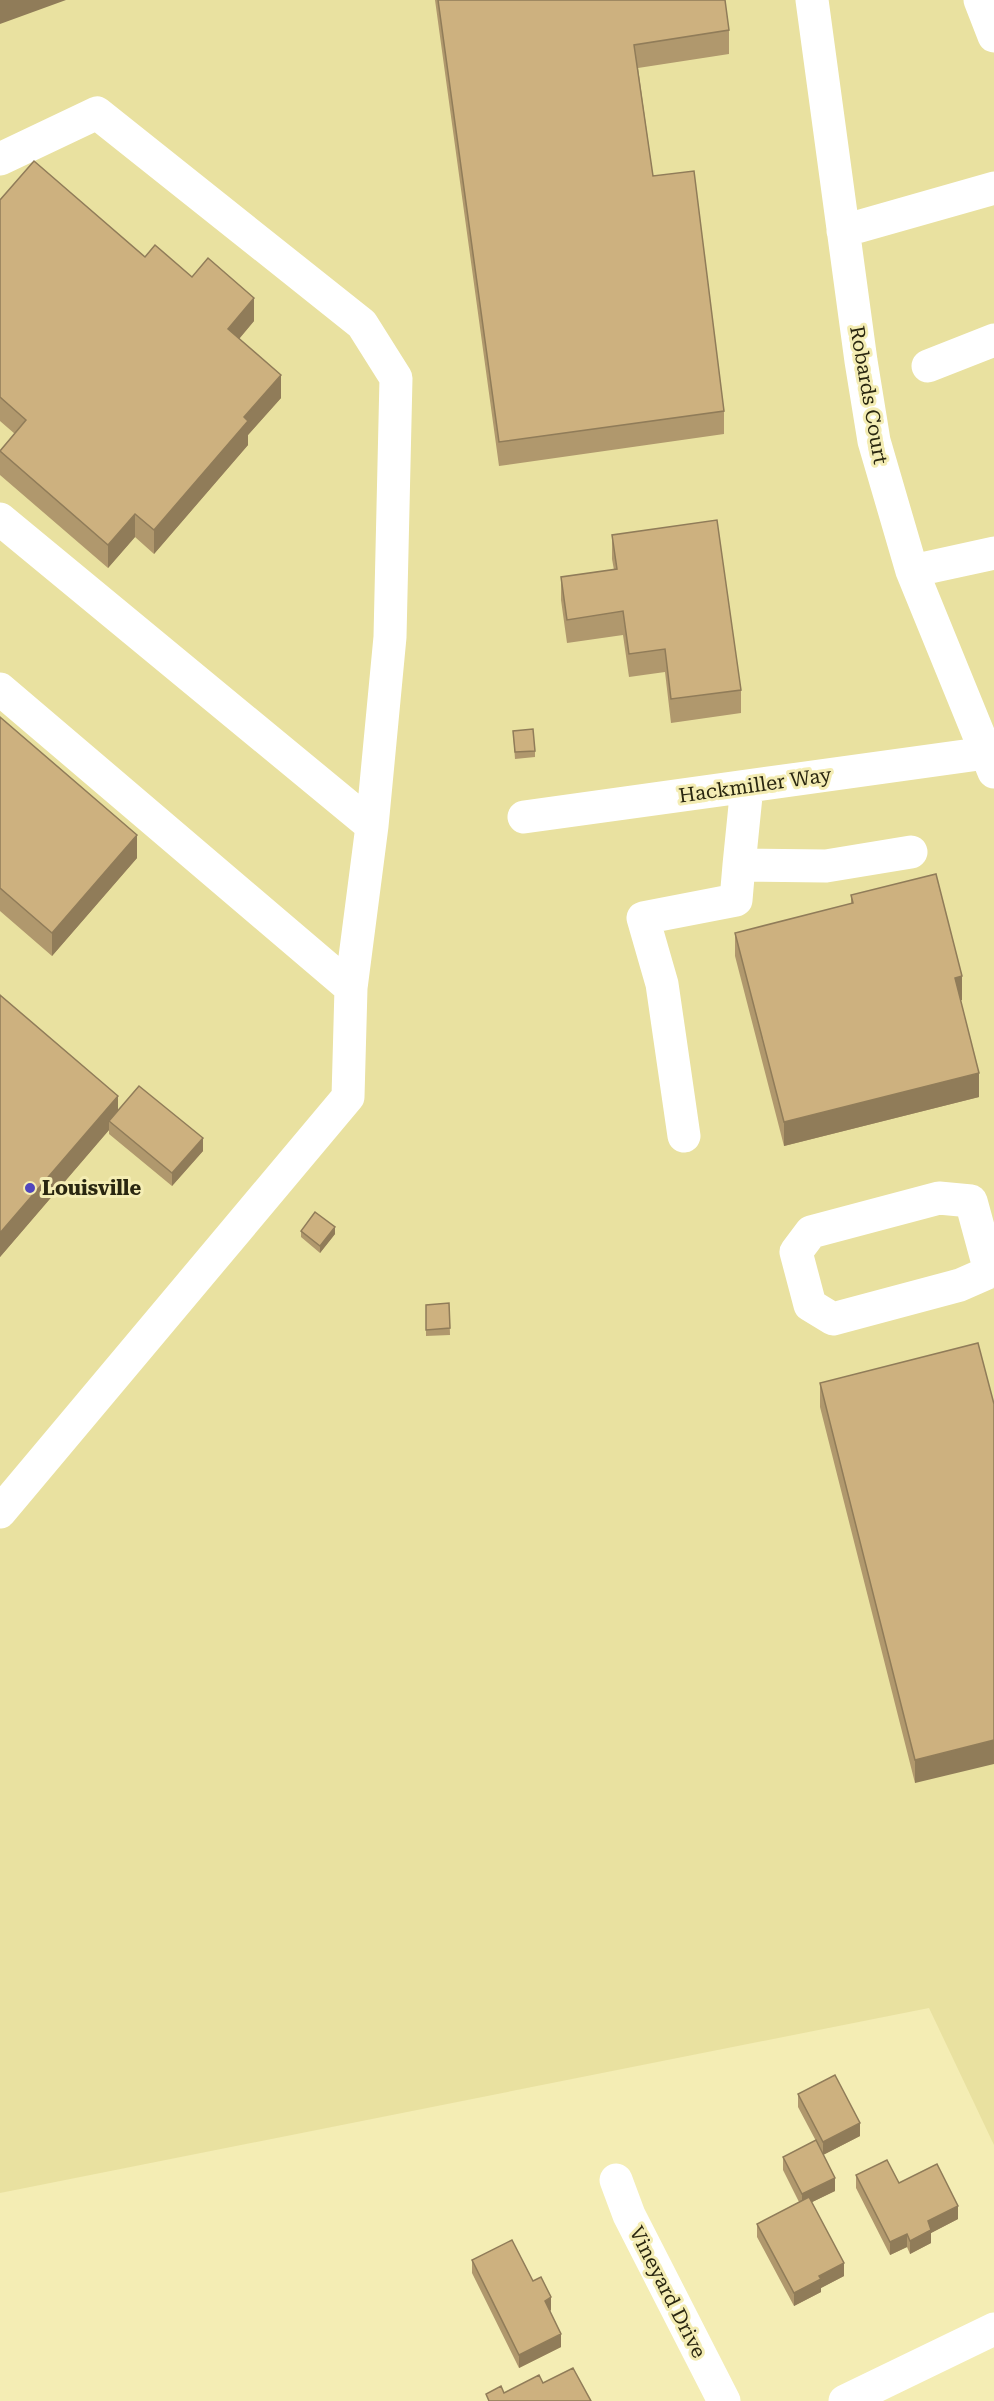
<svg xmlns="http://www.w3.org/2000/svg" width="994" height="2401" viewBox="0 0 994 2401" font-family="'Roboto Serif',serif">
<rect width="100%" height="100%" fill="#f4edb4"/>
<path fill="#e9e1a0" d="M0,0H994V2145L929,2008L0,2193Z"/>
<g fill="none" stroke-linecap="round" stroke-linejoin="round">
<path stroke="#fff" stroke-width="33" d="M812,0L861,361L874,441L912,571L994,772
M980,0L994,36
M0,159L97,113L362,324L396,378L390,637L372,826L351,988
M843,231L994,188
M928,366L994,340
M0,519L372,826
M912,571L994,553
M0,689L351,988L348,1097L0,1512
M747,786L739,865L826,866L911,852
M524,817L986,753
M684,1136L662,984L643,918L736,900L739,865
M990,1271L971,1201L939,1198L811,1232L796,1252L810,1305L833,1319L960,1285L994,1270
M616,2180L629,2215L724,2401
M845,2401L994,2329"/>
</g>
<path fill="#b0986d" d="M435,0H725L729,30V54L638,68L653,176L724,411V434L499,466Z
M0,200L145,257L192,277L254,321L239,339L281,398L248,435V445L154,554L135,537L108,568L0,475V451L15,434L0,421Z
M612,535L741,690V713L671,723L665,672L629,677L623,635L567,643L561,600V577L614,570L612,559Z
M0,717L137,858L52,956L0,911Z
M513,731L535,751V757L515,759Z
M851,895L962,1000H960L979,1097L784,1146L735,956V933L851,904Z
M0,995L118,1111L203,1151L172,1186L109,1134V1130L0,1257Z
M301,1231L335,1234L320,1253L301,1237Z
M449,1303L450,1335L426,1336V1305Z
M820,1383L994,1404L915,1783L820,1407Z
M798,2094L860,2136L823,2155L835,2191L812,2202L844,2276L821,2288V2292L794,2306L757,2237V2224L799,2202L783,2170V2157L816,2141L798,2107Z
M856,2175L899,2183L958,2219L931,2233V2243L910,2254L907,2247L890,2255L856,2188Z
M472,2260L533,2281L551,2310L550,2311L561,2347L519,2368L472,2273Z"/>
<path fill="#907c59" d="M0,0H66L0,24Z
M254,298V321L228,352V329Z
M281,375V398L248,435V445L154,554V530L244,417Z
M135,514V537L108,568V545Z
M137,835V858L52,956V933Z
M962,976V1000L955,1002V978Z
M979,1073V1097L784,1146V1122Z
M118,1096V1119L109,1121V1130L0,1257V1233Z
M203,1138V1151L172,1186V1173Z
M335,1227V1234L320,1253V1246Z
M994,1740V1764L915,1783V1760Z
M860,2123V2136L823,2155V2142Z
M835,2178V2191L802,2207V2194Z
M958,2206V2219L931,2233V2243L910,2254V2241L928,2221Z
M907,2234V2247L890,2255V2242Z
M844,2263V2276L821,2288V2292L794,2306V2293L819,2276Z
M551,2297V2310L545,2314V2301Z
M561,2334V2347L519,2368V2355Z"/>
<path fill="#cdb17f" stroke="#907c59" stroke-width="1.5" d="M438,0H725L729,30L634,45L653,176L694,171L724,411L499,442Z
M34,161L145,257L155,245L192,277L208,258L254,298L228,329L281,375L244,417L248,421L154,530L135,514L108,545L0,451L26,420L0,397V200Z
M717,520L741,690L671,699L665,649L629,654L623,611L567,620L561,577L617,569L612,535Z
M0,717L137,835L52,933L0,888Z
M533,729L535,751L515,752L513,731Z
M936,874L962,976L955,978L979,1073L784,1122L735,933L853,903L851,895Z
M0,995L118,1096L0,1233Z
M139,1086L203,1138L172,1173L109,1121Z
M315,1212L335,1227L320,1246L301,1231Z
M449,1303L450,1328L426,1330V1305Z
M978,1343L994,1404V1740L915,1760L820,1383Z
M835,2075L860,2123L823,2142L798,2094Z
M816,2140L835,2178L802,2194L783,2157Z
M887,2160L899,2183L937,2164L958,2206L928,2221L931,2230L910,2241L907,2234L890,2242L856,2175Z
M809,2197L844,2263L819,2276L821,2279L794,2293L757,2224Z
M512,2240L533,2281L541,2277L551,2297L545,2301L561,2334L519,2355L472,2260Z
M573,2368L591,2401H489L486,2394L501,2386L504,2393L539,2375L543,2383Z"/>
<circle fill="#5146bd" stroke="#f4edb4" stroke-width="2" cx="30" cy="1188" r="6"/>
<g text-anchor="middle" stroke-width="6" stroke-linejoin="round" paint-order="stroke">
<g font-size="20" fill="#292610" stroke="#f4edb4">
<text transform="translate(869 395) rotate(80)" y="7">Robards Court</text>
<text transform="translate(755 785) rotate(-8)" y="7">Hackmiller Way</text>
<text transform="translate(668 2292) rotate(63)" y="7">Vineyard Drive</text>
</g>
<g font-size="20" font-weight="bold" fill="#292610" stroke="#f4edb4" text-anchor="start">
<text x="42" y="1195">Louisville</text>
</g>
</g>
</svg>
